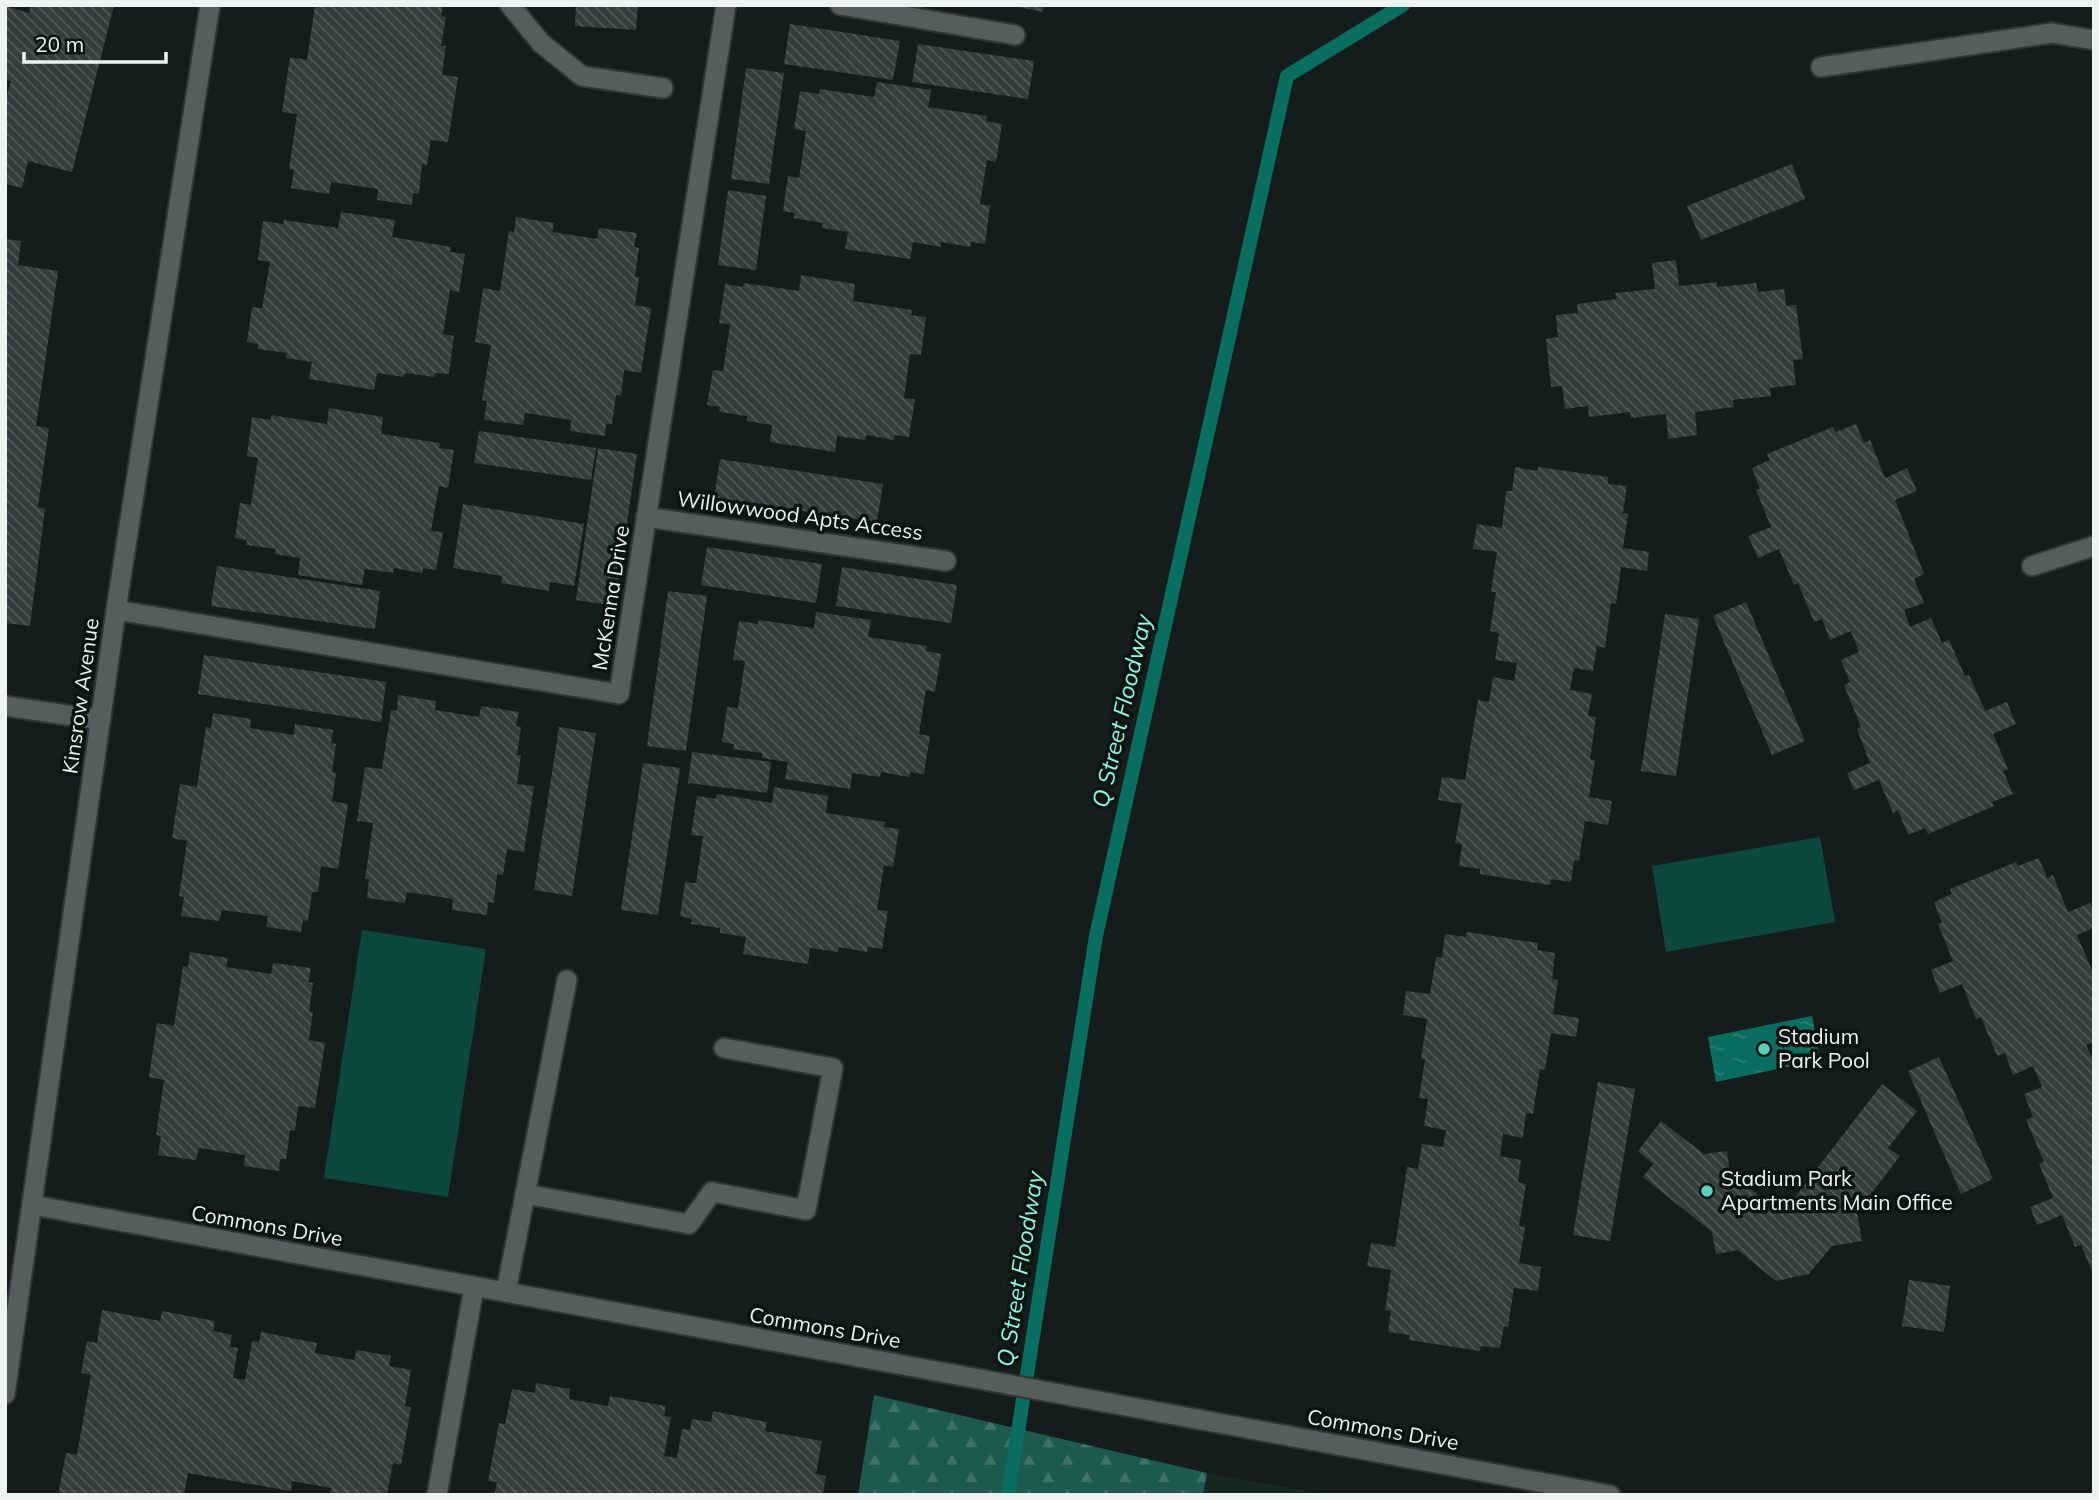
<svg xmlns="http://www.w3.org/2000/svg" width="2099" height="1500" viewBox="0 0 2099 1500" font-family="Mulish,sans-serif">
<defs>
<pattern id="forest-firs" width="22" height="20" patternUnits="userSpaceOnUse" patternTransform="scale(1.75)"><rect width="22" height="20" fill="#1d594f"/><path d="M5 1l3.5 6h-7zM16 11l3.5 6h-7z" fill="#3e7169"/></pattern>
<pattern id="water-ripples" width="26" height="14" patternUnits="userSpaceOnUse" patternTransform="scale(1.75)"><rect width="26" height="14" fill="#096d5f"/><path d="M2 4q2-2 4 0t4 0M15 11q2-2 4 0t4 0" fill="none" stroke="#2d8276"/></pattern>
<pattern id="building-back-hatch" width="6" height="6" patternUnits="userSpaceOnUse" patternTransform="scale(1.75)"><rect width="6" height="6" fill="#343d3b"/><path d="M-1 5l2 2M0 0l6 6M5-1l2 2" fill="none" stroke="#525a58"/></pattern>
</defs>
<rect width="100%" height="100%" fill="#141d1b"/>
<path fill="#172724" d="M1207,1473L1329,1495H1203Z"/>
<path fill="url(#forest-firs)" d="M874,1395L1207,1473L1203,1495H858Z"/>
<path fill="#0d483f" d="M1820,837L1835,922L1666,952L1652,866Z
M362,930L486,949L448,1197L324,1178Z"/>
<path fill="url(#water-ripples)" d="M1812,1016L1820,1060L1716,1082L1708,1037Z"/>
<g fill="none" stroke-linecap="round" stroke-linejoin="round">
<path stroke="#096d5f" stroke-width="14" d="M1008,1495L1096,936L1287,76L1403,5"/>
</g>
<path fill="url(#building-back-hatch)" d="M31,5H114L72,172L28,161L22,188L5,184V102L11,81L5,80V6L29,13Z
M315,5H388L404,8V5H443L441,16L446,17L441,46H446L442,75L458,77L448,142L431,140L427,165L422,164L419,194L413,193L412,205L377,200L378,189L331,182L329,194L291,188L294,170L289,169L297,114L282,112L290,57L307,60Z
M576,5H638L636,30L575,26Z
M1009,5H1044L1043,12Z
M790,24L900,41L893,80L784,64Z
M918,44L1034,61L1028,99L912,82Z
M746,68L784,73L769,184L731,179Z
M877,82L931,90L928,107L987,116L986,121L1002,124L996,162L987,160L980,204L990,206L985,244L971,242L970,247L941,242V247L913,242L910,259L845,249L848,232L822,228L823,223L794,218L795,213L783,211L788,176L799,178L806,131L794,129L800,91L819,94L820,89L874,97Z
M1792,164L1805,199L1701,240L1687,206Z
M728,190L766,196L756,270L718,265Z
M341,212L395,220L392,237L451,247L450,252L465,254L459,292L450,290L443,334L454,336L449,374L435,373L434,377L405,373L404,377L377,373L374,390L309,379L312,362L286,358L287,353L258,349V344L247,342L252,307L262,308L270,262L258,260L263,221L283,224L284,220L338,228Z
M516,217L554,223L552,232L597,239L599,228L637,233L634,247L639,248L635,277H639L635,305L651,308L641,373L624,370L621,396L616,395L612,424H606L605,436L570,431L571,420L525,413L523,425L484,420L487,401L482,400L491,345L475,342L483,288L500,291L509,231L514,232Z
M5,239L21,241L18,265L58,271L36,426L49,428L38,507L45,509L30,626L5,623Z
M1676,260L1679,286L1717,282V287L1756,283L1758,292L1784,289L1786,306L1796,305L1803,359L1793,360L1796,385L1770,388L1771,396L1733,400L1734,407L1695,412L1697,435L1668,439L1666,414L1631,418L1630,412L1589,417L1588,406L1565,409L1562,386L1551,387L1546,339L1558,337L1556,315L1578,313L1577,304L1617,299L1615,293L1655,289L1652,263Z
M801,275L855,284L853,301L912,310L911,315L926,317L921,355L910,354L904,398L915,399L909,437L895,435L894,440L866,435L865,440L837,436L835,452L770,442L772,425L747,421V416L719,412L720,407L707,405L713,370L723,371L730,324L719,323L725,284L743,287L744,283L799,291Z
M329,408L383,417L381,434L440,443L439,448L454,450L448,488L439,486L431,531L443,532L436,570L423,568L422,573L394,568L393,573L365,569L362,585L298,575L300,558L275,554L276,549L246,545L247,540L235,538L240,503L251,505L258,458L247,456L252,417L271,420V415L327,424Z
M1856,424L1864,443L1870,440L1885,478L1907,468L1917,491L1895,500L1924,574L1914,579L1924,603L1904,610L1910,627L1931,618L1942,643L1949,640L1965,676L1969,675L1985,711L2007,702L2016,724L1993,734L2008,769L2003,771L2013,794L1992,802L1994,806L1928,834L1925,828L1908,835L1898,810L1893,813L1879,780L1854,790L1847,773L1870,763L1857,729L1861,727L1844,685L1850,682L1841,660L1859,652L1851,631L1830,640L1822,619L1814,622L1798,583L1794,585L1779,549L1758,558L1748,536L1771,527L1756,490L1760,489L1752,468L1770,460L1767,454L1833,427L1836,432Z
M479,431L596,448L591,480L474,463Z
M598,448L637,454L615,606L576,600Z
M720,459L883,484L877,522L714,498Z
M1515,467L1537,471L1538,467L1608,477V484L1627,486L1623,513L1628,514L1623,548L1649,552L1647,571L1621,567L1616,604L1611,603L1605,648L1597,646L1593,671L1574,668L1570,690L1592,694L1588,716L1596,717L1590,759L1595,760L1589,797L1612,801L1608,825L1585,821L1579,861L1574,860L1571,882L1551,879L1550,885L1480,874V869L1459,866L1462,844L1455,843L1462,804L1438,800L1442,777L1465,780L1478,700L1489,702L1493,677L1514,681L1517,663L1495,660L1499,633L1490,631L1496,592H1491L1497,552L1473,549L1477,524L1502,528L1506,491H1512Z
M463,504L584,524L574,586L550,582L549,591L501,583L502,576L453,568Z
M707,547L822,564L816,603L701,585Z
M217,566L380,591L375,629L211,606Z
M842,567L957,585L951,623L836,606Z
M668,591L707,596L686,751L647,746Z
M1746,602L1805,741L1772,755L1713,616Z
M816,612L871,620L868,637L927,646L926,651L941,654L935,692L926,690L919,734L930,736L924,774L910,772L909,777L881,772L880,777L852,773L850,789L785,779L788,762L762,758V753L733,749L734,744L722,742L727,707L738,708L745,661L733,660L739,621L758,624L759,620L814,628Z
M1665,614L1699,619L1676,776L1641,771Z
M204,655L386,682L381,722L198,694Z
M398,695L436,701L435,710L479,717L481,706L519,712L516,726L521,727L517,755H521L517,784L534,786L524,852L507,849L503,875L497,874L494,903L488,902L487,915L452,910L453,899L407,892L405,903L367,898L369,879H365L373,823L357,821L365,767L382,769L391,710L397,711Z
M213,713L251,719L250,728L294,735L295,724L333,730L331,743L336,744L332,772L336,773L332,801L348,804L338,869L321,866L318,892H312L308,921L303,920L301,932L266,927L268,916L222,910L219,921L181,916L184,897L179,896L187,841L172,838L180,784L197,787L206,727L211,728Z
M559,727L596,733L572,896L534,890Z
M692,752L771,762L767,793L688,783Z
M643,763L680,768L658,915L621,910Z
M774,787L828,796L826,813L885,822L884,827L899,829L893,867L884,865L877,910L888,911L882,949L868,947L867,952L839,947L838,952L810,948L808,964L743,954L746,937L720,933V928L691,924L692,919L680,916L685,882L696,883L703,836L691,835L697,796L716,799L717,794L772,803Z
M2039,858L2047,878L2053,875L2068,912L2090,903L2094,912V928L2077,935L2094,975V1042L2086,1045L2094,1061V1268L2091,1269L2081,1245L2075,1247L2062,1215L2037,1225L2030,1207L2053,1198L2039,1164L2044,1162L2026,1120L2033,1117L2024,1094L2042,1087L2033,1066L2013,1075L2005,1053L1997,1056L1981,1017L1976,1019L1962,984L1940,993L1931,970L1953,961L1938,924L1942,923L1934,902L1952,894L1950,889L2016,862L2018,866Z
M1467,932L1538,943L1537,950L1555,953L1552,979L1558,980L1553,1014L1579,1018L1576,1037L1551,1033L1545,1070L1540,1069L1533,1114L1526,1113L1523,1138L1503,1134L1500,1156L1521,1160L1518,1182L1526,1184L1519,1226L1525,1227L1519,1263L1541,1267L1538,1291L1514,1288L1508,1327L1504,1326L1500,1348L1481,1346L1480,1351L1409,1340L1410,1335L1388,1332L1391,1311L1385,1310L1391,1270L1367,1266L1371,1243L1395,1247L1407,1167L1418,1169L1422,1144L1443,1147L1446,1130L1424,1126L1428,1099L1419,1098L1425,1059H1421L1427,1019L1403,1015L1406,991L1430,994L1436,957L1442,958L1445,934L1466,937Z
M190,952L228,958L226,967L271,974L273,963L311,968L308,982L313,983L309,1012H313L309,1040L325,1043L315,1108L298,1106L295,1131L290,1130L286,1159H280L279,1171L244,1166L245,1155L199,1148L196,1160L158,1155L161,1136L156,1135L164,1080L149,1077L157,1023L174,1026L183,966L188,967Z
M1939,1057L1993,1179L1961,1194L1908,1071Z
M1598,1082L1635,1089L1610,1241L1573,1235Z
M1882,1084L1917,1111L1888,1148L1900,1156L1857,1212L1862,1241L1832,1246L1809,1274L1776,1281L1738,1250L1716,1254L1712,1232L1643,1177L1653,1164L1638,1151L1661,1121L1704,1154L1727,1151L1730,1174L1774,1206L1789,1205Z
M1909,1280L1950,1286L1944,1332L1902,1326Z
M102,1310L160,1321L162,1311L215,1321L213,1331L232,1335L230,1347L238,1348L233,1378L245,1380L252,1341L259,1342L261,1332L317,1343L315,1353L354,1360L357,1350L391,1356L389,1366L411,1370L405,1406L411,1407L401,1465L393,1463L387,1495H330L331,1488L292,1481L291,1491L188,1473L184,1495H58L66,1453L77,1455L91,1375L81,1373L87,1341L97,1343Z
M536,1383L570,1389L569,1399L608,1406L610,1396L666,1406L664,1416L671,1417L664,1456L677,1458L682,1429L690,1430L692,1419L711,1422L713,1411L767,1422L765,1431L822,1441L816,1474L826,1476L823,1495H494L497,1482L488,1481L499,1423L505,1424L512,1389L535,1393Z"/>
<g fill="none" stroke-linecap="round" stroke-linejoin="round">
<defs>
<path id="service" d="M1821,67L2052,33L2094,40
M2032,566L2094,546
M5,706L101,720
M525,1194L689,1224L712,1192L806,1210L833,1068L724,1048
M506,1292L567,980
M437,1495L474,1287"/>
<path id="minor" d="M510,5L541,43L582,76L663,88
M840,5L1015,35
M646,517L946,561
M116,610L619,694L726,5
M32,1205L1610,1495
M5,1394L116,610L210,5"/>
</defs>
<use href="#service" stroke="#313635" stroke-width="23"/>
<use href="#minor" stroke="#313635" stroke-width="23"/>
<use href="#service" stroke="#555e5c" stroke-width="19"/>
<use href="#minor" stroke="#555e5c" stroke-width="19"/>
</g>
<g fill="#5cceba" stroke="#0c1412" stroke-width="2.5">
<circle cx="1764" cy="1049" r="7"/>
<circle cx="1707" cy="1191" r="7"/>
</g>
<g text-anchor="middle" stroke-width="7" stroke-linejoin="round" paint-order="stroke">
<g font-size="21" fill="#edf3f1" stroke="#0c1412">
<text transform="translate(800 516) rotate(8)" y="7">Willowwood Apts Access</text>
<text transform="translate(611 598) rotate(-81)" y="7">McKenna Drive</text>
<text transform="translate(81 696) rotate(-82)" y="7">Kinsrow Avenue</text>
<text transform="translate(267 1226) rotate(10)" y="7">Commons Drive</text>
<text transform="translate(825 1328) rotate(10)" y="7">Commons Drive</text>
<text transform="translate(1383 1430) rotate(10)" y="7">Commons Drive</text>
</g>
<g font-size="21" fill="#edf3f1" stroke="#0c1412" text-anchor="start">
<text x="1778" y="1044">Stadium<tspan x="1778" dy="24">Park Pool</tspan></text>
<text x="1721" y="1186">Stadium Park<tspan x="1721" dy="24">Apartments Main Office</tspan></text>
</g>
<g font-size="23" font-style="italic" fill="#8afbe6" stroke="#0c1412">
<text transform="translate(1122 711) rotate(-77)" y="8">Q Street Floodway</text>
<text transform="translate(1020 1269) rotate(-81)" y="8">Q Street Floodway</text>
</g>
</g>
<rect width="2099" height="1500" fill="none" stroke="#edf3f1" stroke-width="14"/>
<path d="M24 52v10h142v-10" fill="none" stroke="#edf3f1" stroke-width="3.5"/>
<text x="35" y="52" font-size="21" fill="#edf3f1" stroke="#0c1412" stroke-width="5" paint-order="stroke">20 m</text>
</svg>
